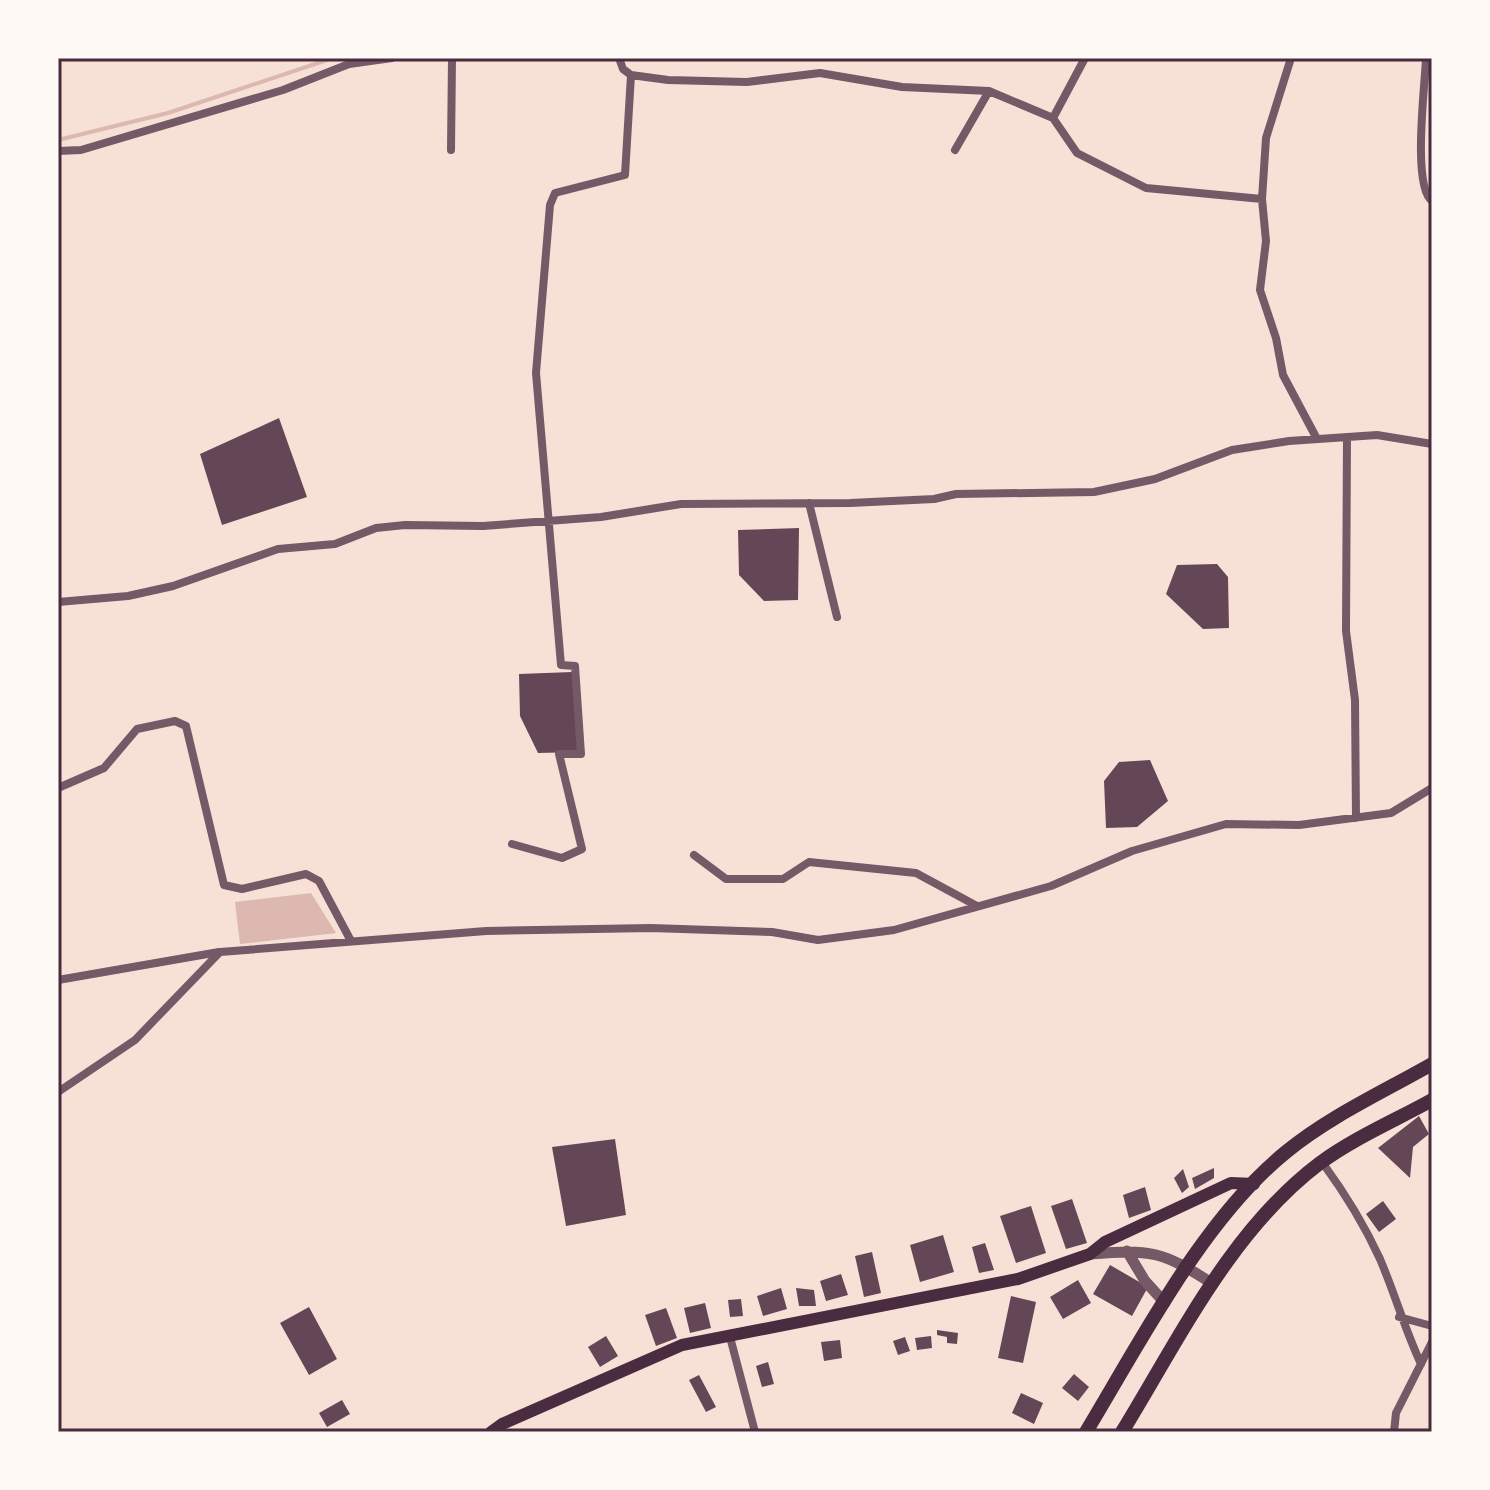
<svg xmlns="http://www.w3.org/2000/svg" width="1490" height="1490" viewBox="0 0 1490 1490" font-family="'Titillium Web',sans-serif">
<rect width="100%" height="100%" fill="#f7e1d7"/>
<path fill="#dcb8b0" d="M311,893L336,933L240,944L235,902Z"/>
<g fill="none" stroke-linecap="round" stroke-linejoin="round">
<path stroke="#dcb8b0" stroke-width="4" d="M58,140L168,113L333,58"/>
</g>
<path fill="#644757" d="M279,418L307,497L222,525L200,454Z
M799,528L798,600L764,601L739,575L738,530Z
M1217,564L1228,577L1229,628L1203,629L1166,594L1177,565Z
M572,672L580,752L538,753L520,716L519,674Z
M1150,760L1168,801L1137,827L1106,828L1104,781L1119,762Z
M1419,1116L1429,1134L1413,1147L1410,1178L1378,1148Z
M615,1139L626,1215L566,1226L552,1147Z
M1214,1168V1178L1195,1189L1192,1178Z
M1183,1169L1189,1187L1182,1193L1174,1178Z
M1145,1187L1151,1210L1129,1218L1123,1195Z
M1072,1199L1087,1243L1066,1249L1051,1206Z
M1383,1201L1396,1219L1379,1232L1366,1214Z
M1031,1206L1046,1253L1016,1263L1000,1216Z
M943,1235L954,1272L920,1282L910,1245Z
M985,1243L994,1270L979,1273L972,1247Z
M872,1252L881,1293L864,1297L855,1256Z
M1110,1265L1148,1287L1132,1316L1093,1294Z
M841,1274L848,1295L826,1301L820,1281Z
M1078,1280L1091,1303L1063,1319L1050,1297Z
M781,1288L787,1309L763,1316L757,1296Z
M796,1288L814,1290L816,1306H799Z
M1011,1296L1036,1302L1023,1363L998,1358Z
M741,1299L743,1316L730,1317L728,1300Z
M705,1303L711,1328L690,1333L684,1308Z
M309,1307L337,1359L309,1375L280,1323Z
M666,1308L677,1338L656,1346L645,1315Z
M937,1330L958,1333L957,1344L947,1343V1337L937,1335Z
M606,1336L618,1356L600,1367L588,1347Z
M931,1336L932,1348L917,1350L915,1338Z
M905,1337L910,1351L898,1355L893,1341Z
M840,1340L842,1358L824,1361L821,1342Z
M768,1362L774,1384L762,1387L756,1366Z
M1074,1374L1089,1387L1078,1401L1062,1388Z
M699,1375L716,1407L706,1412L689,1380Z
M1021,1393L1043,1403L1034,1424L1012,1413Z
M342,1400L350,1414L327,1427L319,1413Z"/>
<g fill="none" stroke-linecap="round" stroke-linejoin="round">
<path stroke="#755966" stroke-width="8" d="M619,58L623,69L631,75L668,80L747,82L820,73L902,87L989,91
M1291,58L1266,138L1262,199L1266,241L1260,290L1276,338L1283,375L1317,439
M1426,58C1425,86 1412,186 1432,201
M1053,118L1077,153L1146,188L1262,199
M451,150L452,58
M955,150L989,91L1053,118L1085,58
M58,151L81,150L283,90L349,64L392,58
M1347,437L1346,631L1355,700L1356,818
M809,503L837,617
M58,602L128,596L173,586L278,549L335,544L376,528L405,525L483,526L601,517L681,504L850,503L934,499L956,494L1094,492L1155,479L1232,450L1289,441L1377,435L1432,444
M58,788L104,768L137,729L175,721L186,726L224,885L242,889L306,874L319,881L351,941
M512,844L562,858L582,849L559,754H581L575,666L561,665L536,373L550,205L555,193L625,175L631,75
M694,855L726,879H783L809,862L916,873L977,906
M58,980L219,952
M58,1092L135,1040L220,952L486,931L651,928L772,932L818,940L894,930L1051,886L1132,851L1226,824L1299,825L1391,813L1432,788
M1322,1162C1344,1192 1364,1224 1380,1259C1395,1294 1405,1330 1421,1364
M1399,1317L1432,1326
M730,1337L755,1432
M1394,1432L1396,1413L1432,1342"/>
<path stroke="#755966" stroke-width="11" d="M1127,1251L1145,1281L1165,1303
M1090,1254C1151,1249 1162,1251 1213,1284"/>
<path stroke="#4a2c40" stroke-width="12" d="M491,1432L502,1424L682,1345L1018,1279L1090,1254L1105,1242L1231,1183L1254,1184"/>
<path stroke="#4a2c40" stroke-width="14" d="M1086,1432C1141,1341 1203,1219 1286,1152C1330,1116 1383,1092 1432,1064
M1122,1432C1179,1339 1231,1230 1320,1163C1354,1138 1396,1120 1432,1100"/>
</g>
<rect width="1490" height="1490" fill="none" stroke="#fffaf5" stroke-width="120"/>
<rect x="60" y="60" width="1370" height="1370" fill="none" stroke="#4a2c40" stroke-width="3"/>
</svg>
